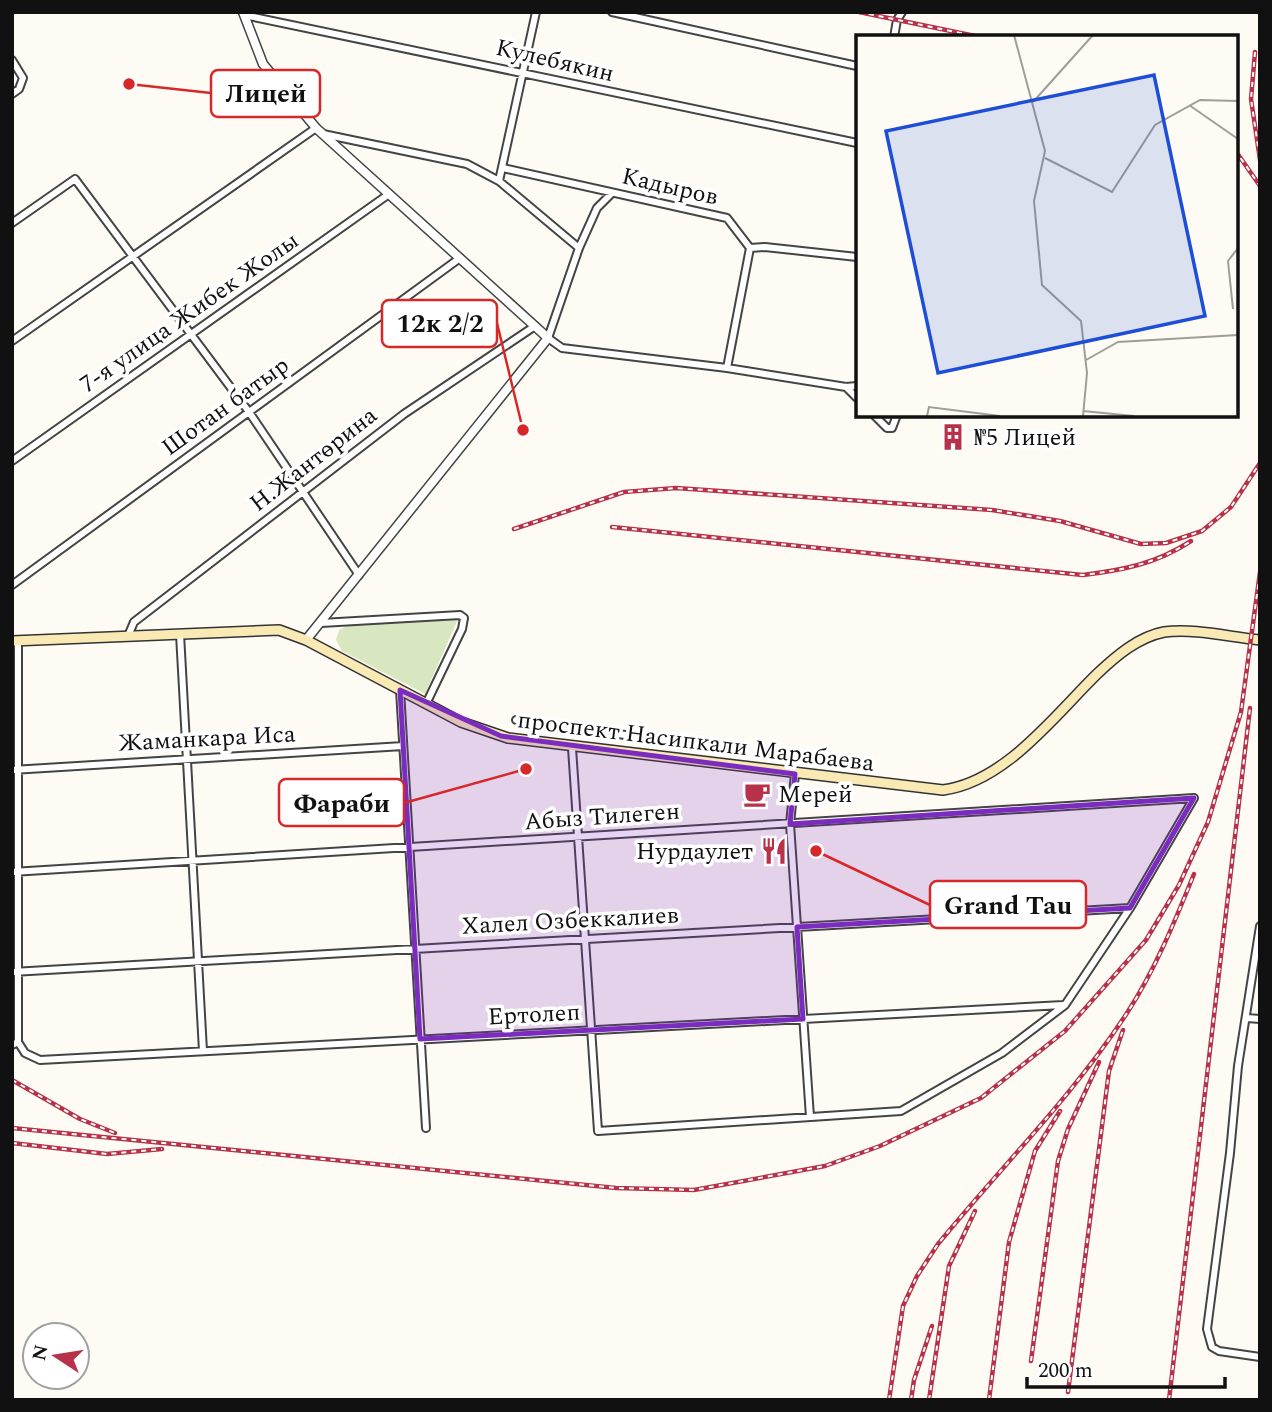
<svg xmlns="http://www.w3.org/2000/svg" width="1272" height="1412" viewBox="0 0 1272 1412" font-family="Spectral,serif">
<rect width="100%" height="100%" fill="#fefbf5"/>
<path fill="#d9e7c0" d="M458,619L425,694L342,651L336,640L339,630L349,625Z"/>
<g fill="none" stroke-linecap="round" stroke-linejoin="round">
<defs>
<path id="minor" d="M612,12L857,66
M244,15L857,143
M894,37L897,20L902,12
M12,60L23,78L19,89L12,94
M323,134L467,164L499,181L579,248L548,338L562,348L727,368L750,248
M503,168L727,218L750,248L765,247L857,257
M499,181L536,12
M12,223L75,179L249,412L359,575
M579,248L597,208L612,193
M12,341L316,128
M727,368L846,387L857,386
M846,387L857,398
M874,415L887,428H892L897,415
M12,461L389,194
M12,585L460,258
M321,623L460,615L464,618L462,629L426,704
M180,634L203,1051
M128,636L134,622L404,414L535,326
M400,690L426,1128
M516,720L647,738
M572,748L598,1131L901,1111L1002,1053L1065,1005L1130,908L1194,798
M12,770L403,746
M795,774L790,824L810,1117
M12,872L1194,798
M1260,926L1238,1066L1230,1153L1207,1329L1212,1347L1219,1351L1260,1357
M12,972L1130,908
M1247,1018L1260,1019
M18,1042V640
M12,1045L18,1042L25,1053L40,1060L1063,1005"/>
<path id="tertiary" d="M243,12L263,64L316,128L548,338L306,640"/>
<path id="secondary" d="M12,641L279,630L306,640L461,722L508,738L943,790C1005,782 1054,716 1097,674C1116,656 1138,637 1164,632C1195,628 1229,637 1260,640"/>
</defs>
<use href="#minor" stroke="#444" stroke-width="10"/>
<use href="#tertiary" stroke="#444" stroke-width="11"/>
<use href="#secondary" stroke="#333" stroke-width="12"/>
<use href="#minor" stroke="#fff" stroke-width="6"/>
<use href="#tertiary" stroke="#fff" stroke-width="8"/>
<use href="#secondary" stroke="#f9e9b5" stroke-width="9"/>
<defs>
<path id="rail" d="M859,12L980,37
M1255,52L1251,99L1260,160
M1235,150L1260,186
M612,527L1083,575C1123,570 1156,564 1191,541
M514,529L624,492L676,488L992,510L1060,521L1141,544L1166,543L1202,531L1231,507L1260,463
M12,1080L80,1119L115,1133
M12,1128L616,1188L694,1190L825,1166L880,1146L981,1098L1065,1031L1146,940L1179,885L1208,822L1241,712L1260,572
M12,1143L107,1154L162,1149
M1031,1361L1058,1161L1068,1129L1099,1062
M1068,1392L1109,1071L1123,1030
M889,1400L903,1306L917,1276L938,1244C1000,1168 1073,1096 1127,1013C1155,970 1175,921 1194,874
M911,1400L914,1380L932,1326
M929,1400L949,1266L975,1211
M989,1400L1009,1242L1035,1151L1060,1111
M1169,1400L1250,708"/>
</defs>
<use href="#rail" stroke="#b73248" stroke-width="4.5"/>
<use href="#rail" stroke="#fff" stroke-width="2" stroke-dasharray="5" stroke-linecap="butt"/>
</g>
<path fill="#7b2cbf" fill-opacity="0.2" stroke="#7b2cbf" stroke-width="5" stroke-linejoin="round" d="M400,690L501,736L795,774L790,824L1194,798L1130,908L797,927L803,1019L420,1039Z"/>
<defs>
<symbol id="building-bare" viewBox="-9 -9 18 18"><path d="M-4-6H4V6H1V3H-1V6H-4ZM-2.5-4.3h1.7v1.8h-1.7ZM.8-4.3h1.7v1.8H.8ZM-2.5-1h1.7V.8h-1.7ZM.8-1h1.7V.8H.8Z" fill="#b73248" stroke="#fff" stroke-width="2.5" paint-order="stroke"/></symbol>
<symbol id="cafe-bare" viewBox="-9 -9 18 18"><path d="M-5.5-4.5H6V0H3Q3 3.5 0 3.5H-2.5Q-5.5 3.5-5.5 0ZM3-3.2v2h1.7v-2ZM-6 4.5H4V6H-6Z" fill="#b73248" stroke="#fff" stroke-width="2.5" paint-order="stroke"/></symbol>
<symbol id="restaurant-bare" viewBox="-9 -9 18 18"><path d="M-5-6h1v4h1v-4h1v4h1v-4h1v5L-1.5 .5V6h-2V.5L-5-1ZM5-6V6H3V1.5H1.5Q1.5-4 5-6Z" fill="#b73248" stroke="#fff" stroke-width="2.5" paint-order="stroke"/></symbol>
</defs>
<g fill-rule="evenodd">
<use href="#building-bare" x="934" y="418" width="38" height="38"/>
<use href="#cafe-bare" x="738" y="775" width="38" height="38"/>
<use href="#restaurant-bare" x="755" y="832" width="38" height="38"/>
</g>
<g text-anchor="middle" stroke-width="7" stroke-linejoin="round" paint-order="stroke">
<g font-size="24" fill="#111" stroke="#fff">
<text transform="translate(555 60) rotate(13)" y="8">Кулебякин</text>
<text transform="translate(670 186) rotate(13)" y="8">Кадыров</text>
<text transform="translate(189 312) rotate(-35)" y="8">7-я улица Жибек Жолы</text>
<text transform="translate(225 406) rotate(-36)" y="8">Шотан батыр</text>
<text transform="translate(313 459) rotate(-38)" y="8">Н.Жантөрина</text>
<text transform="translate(207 738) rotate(-3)" y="8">Жаманкара Иса</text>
<text transform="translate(696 741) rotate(7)" y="8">проспект Насипкали Марабаева</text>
<text transform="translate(602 816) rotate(-4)" y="8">Абыз Тилеген</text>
<text transform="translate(570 920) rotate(-3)" y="8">Халел Озбеккалиев</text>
<text transform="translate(534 1014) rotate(-3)" y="8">Ертолеп</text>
</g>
<g font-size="24" fill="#111" stroke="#fff" text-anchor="start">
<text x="974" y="445">№5 Лицей</text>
<text x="778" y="802">Мерей</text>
<text x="753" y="859" text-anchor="end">Нурдаулет</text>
</g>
</g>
<g transform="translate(856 35)">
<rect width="382" height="382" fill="#fefbf5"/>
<path fill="none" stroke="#9f9d9a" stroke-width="2" d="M158,0L189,116L178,166L186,250L225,286L231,338L227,381M177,67L237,0M333,70L382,104M189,123L256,157L299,90L344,65L382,66M377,274L372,226L382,213M230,325L262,307L382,300M227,376L278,381M71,381L73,372L144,381"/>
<path fill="#1d4ed8" fill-opacity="0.15" stroke="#1d4ed8" stroke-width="3.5" d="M298,40L349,281L82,338L30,96Z"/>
<rect width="382" height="382" fill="none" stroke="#111" stroke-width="3.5"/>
</g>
<path fill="none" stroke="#d62828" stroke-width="2.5" d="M129 84L211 93M523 430L497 323M526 769L404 803M816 851L930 905"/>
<g fill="#d62828" stroke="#fff" stroke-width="2.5">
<circle cx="129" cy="84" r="7"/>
<circle cx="523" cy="430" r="7"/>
<circle cx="526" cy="769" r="7"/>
<circle cx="816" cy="851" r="7"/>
</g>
<g fill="#fff" stroke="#d62828" stroke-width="2.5">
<rect x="211" y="70" width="109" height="47" rx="7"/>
<rect x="382" y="300" width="115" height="47" rx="7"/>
<rect x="279" y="779" width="125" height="47" rx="7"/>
<rect x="930" y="881" width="156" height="47" rx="7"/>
</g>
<g font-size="26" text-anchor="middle" font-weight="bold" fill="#111">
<text x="266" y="102">Лицей</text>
<text x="440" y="332">12к 2/2</text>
<text x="342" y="812">Фараби</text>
<text x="1008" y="914">Grand Tau</text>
</g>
<rect width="1272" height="1412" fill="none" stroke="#111111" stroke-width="28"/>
<g transform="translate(56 1356) rotate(282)"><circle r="33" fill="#ffffff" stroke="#a0a0a0" stroke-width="2"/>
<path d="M0-5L12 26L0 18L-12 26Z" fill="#b73248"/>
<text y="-10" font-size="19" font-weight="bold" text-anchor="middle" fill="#111111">N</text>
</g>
<path d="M1027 1377v10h198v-10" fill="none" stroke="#111111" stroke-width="3.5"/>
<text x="1038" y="1377" font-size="21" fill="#111111" stroke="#ffffff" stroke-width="5" paint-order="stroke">200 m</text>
</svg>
